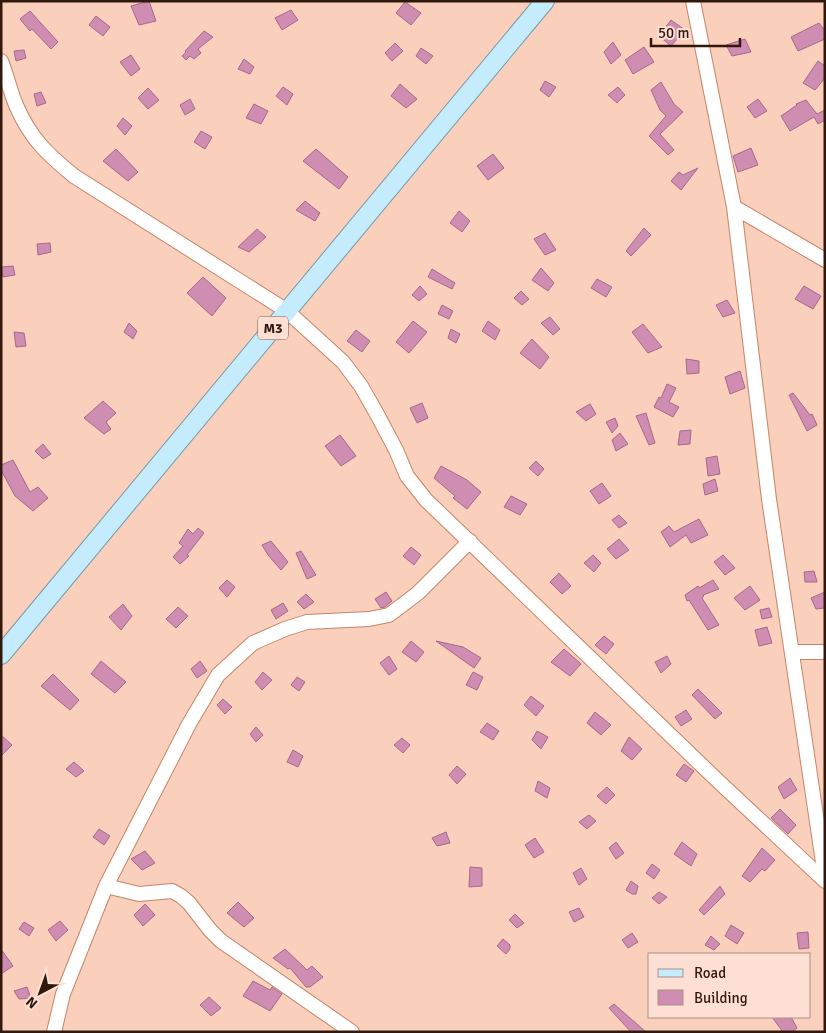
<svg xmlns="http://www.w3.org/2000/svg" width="826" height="1033" viewBox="0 0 826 1033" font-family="Signika,sans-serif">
<rect width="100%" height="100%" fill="#facfbc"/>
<path fill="#ce8db1" stroke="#a7698c" d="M149,1L156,21L139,25L131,6Z
M405,2L421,13L411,25L396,13Z
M291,10L298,20L282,30L275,18Z
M30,11L58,42L51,49L32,29L30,31L20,19Z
M96,16L110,27L103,36L89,25Z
M671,20L685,30L671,46L659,36Z
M819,23L825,31V39L798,51L791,37Z
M204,31L213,37L198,49L201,53L194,59L190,56L186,60L182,56L186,52L185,51Z
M745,39L751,52L732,56L726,45Z
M613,42L621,55L611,64L604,52Z
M395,43L403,51L392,61L385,53Z
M644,47L654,62L633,74L625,60Z
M421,48L433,56L426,64L416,56Z
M24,50L26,58L16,61L14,51Z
M131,55L140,69L131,76L120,62Z
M244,59L254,67L250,74L238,69Z
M818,61L825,66V78L815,90L803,83Z
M545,81L556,87L549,97L540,90Z
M661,82L674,104L683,112L660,134L674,150L668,155L649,136L666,116L660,110L651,90Z
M400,84L417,99L406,108L391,96Z
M283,87L293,94L287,105L276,96Z
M618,87L625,95L617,103L608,95Z
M148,88L159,100L148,109L138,98Z
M41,92L46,103L37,106L34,94Z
M190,99L195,109L185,115L180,105Z
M758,99L767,111L755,118L747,107Z
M806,100L817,114L825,110V120L818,124L814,117L790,131L781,116L797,105L796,104Z
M254,104L268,111L261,124L246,118Z
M123,118L132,126L125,135L117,126Z
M201,131L212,137L205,149L194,142Z
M751,148L758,165L738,172L733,156Z
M116,149L138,172L128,181L103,161Z
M316,149L348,177L339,189L303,161Z
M493,154L504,168L488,180L477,166Z
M698,168L681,190L671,181L679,172L683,175Z
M305,201L320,213L315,221L296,210Z
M459,211L470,221L462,232L450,223Z
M644,228L651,235L631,256L626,251Z
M257,229L266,237L249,252L238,247Z
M545,233L556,250L545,255L534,239Z
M50,243L51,252L38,255L37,244Z
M13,266L15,275L3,277L1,267Z
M541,268L554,283L548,291L532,280Z
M432,269L455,283L452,289L428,277Z
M203,277L226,298L212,316L187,293Z
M597,279L612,287L606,297L591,288Z
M420,286L427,294L419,301L412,295Z
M804,286L821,296L813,309L795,299Z
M521,291L529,299L522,305L514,298Z
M727,300L735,313L723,317L716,305Z
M442,305L453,311L449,319L438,314Z
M550,317L560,329L553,335L541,323Z
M413,321L427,332L409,353L396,342Z
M488,321L500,330L495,340L482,331Z
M129,323L137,331L133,339L124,332Z
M643,324L662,347L648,353L632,332Z
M451,329L460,334L456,343L448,338Z
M356,330L370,341L362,352L347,341Z
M14,332L24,333L26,346L16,347Z
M532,339L549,357L540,369L520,353Z
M686,359L699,361V373L687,374Z
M740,371L745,388L730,394L725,377Z
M667,384L676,388L669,402L679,407L673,417L654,407L659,397L661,398Z
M793,393L810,415L812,414L817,425L807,431L789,395Z
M103,401L116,413L106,422L111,429L104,434L84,418Z
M422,403L428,418L417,423L410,408Z
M590,404L596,414L586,421L576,412Z
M646,413L655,443L649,445L636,416Z
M615,418L618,426L612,433L606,422Z
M691,430L690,444L678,445L680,431Z
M620,433L628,444L616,451L612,440Z
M340,435L356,456L341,466L325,446Z
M43,444L51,454L43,459L35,451Z
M717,456L720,474L708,476L706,458Z
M13,460L30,492L38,487L48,498L33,511L15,496L1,470V465Z
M536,461L544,469L538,476L529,468Z
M441,466L467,480L481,492L467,509L453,498L455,496L434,478Z
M715,479L718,491L705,495L703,484Z
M602,483L611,496L599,504L590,491Z
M511,496L527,504L520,515L504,507Z
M619,515L627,523L619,528L612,520Z
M699,519L708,535L691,543L686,535L670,547L661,532L669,526L674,532Z
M198,528L204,533L187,555L189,556L180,564L173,557L183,546L179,543L188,529L193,534Z
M619,539L629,550L616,559L607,549Z
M271,541L288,562L281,570L268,555L262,545Z
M411,547L421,555L414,565L403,556Z
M301,551L316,575L307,579L296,553Z
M593,555L601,563L594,572L584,563Z
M723,555L735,568L725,575L714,562Z
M814,571L817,582H805L804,572Z
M559,573L571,586L562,594L550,582Z
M227,580L235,587L227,597L219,588Z
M713,580L719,589L703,595L704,596L702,598L719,625L708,630L689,600L687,601L685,595L698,586L699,588Z
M750,586L760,600L745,610L734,598Z
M386,592L392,601L385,607L381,608L375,599Z
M825,592V608L816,609L811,598Z
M306,594L314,602L304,609L297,602Z
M283,603L288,611L276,619L271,610Z
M123,604L132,616L121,630L109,617Z
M178,607L188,616L176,628L166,619Z
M769,608L772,617L762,619L760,610Z
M767,627L772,643L759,646L755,630Z
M604,636L614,644L606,654L595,645Z
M411,641L424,652L416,662L402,652Z
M436,641L463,647L481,658L474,668Z
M564,649L581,664L570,676L551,662Z
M389,656L397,669L389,675L380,663Z
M667,656L671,664L661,673L655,662Z
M101,661L126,682L115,693L91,674Z
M200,661L207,671L197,678L191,669Z
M263,672L272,680L262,690L255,682Z
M473,672L483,677L477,690L466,685Z
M53,674L79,700L70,710L41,686Z
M297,677L305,682L299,691L291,685Z
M698,689L722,713L715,719L692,695Z
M531,696L544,706L536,716L524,705Z
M223,699L232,707L225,714L217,705Z
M686,710L692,719L681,726L675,717Z
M595,712L611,725L601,735L587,723Z
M487,723L499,731L493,740L480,732Z
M256,727L263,735L256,742L250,734Z
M537,731L548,737L541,749L532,740Z
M1,735L12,745L1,756Z
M629,737L642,749L632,760L621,751Z
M402,738L410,745L403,753L394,745Z
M293,750L303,756L298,767L287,762Z
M74,762L84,771L76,777L66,769Z
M684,764L694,771L686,782L676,775Z
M457,766L466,774L457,784L449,775Z
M790,778L797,790L784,799L778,787Z
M538,781L550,788L547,798L535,791Z
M607,787L615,795L606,804L597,796Z
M780,809L796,825L788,834L771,818Z
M589,815L596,821L587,829L579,822Z
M99,829L110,836L104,845L93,837Z
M446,832L450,843L437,846L432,838Z
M535,838L544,852L534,858L525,845Z
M616,842L624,853L616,859L609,848Z
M682,842L697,854L691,866L674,854Z
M762,848L775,860L765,871L762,869L750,882L742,876Z
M145,851L155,863L142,870L131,859Z
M652,864L660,870L654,879L646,873Z
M470,867L482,868V886L469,887Z
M581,868L587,879L579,885L573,873Z
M631,881L638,886L636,894H632L626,890Z
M720,886L725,894L704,915L699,910Z
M659,892L667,897L659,904L652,898Z
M238,902L254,918L244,927L227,913Z
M145,904L155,915L143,926L134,915Z
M579,908L584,917L574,922L569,912Z
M515,914L524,923L517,928L509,920Z
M60,921L68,930L56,941L48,930Z
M24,922L34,928L29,936L19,929Z
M731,925L744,933L737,944L725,936Z
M808,932L809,948L799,949L797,933Z
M632,933L638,942L628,948L622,940Z
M711,936L720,944L714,950L705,945Z
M503,939L510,945V949L506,954L497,946Z
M1,949L13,966L1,974Z
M285,949L307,970L312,966L323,977L310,987H306L290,968L288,969L273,958Z
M253,981L270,990L272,987L282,994L270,1011L243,996Z
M27,987L31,998L19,999L14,991Z
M209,997L221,1008L211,1016L200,1005Z
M614,1004L646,1032H631L609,1008Z
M772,1017H791L797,1028L792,1032H783Z"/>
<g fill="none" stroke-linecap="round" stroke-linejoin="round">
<defs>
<path id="minor" d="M693,1L734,207L769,499L825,876
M1,61C7,76 10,91 16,105C30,138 47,154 74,176L287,311L343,362L361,386L378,416L396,450L407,476L426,500L718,781L825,881
M734,207L825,260
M792,652H825
M106,886L139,894L172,891L181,896L189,903L210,930L221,941L352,1032
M54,1032L63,994L106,886L189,724L218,675L253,643L285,629L307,622L369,619L389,615L418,593L470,541"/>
<path id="major" d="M1,655L545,1"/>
</defs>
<use href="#minor" stroke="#c68466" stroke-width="16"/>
<use href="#major" stroke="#779aa8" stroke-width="20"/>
<use href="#minor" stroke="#fff" stroke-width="14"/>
<use href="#major" stroke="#c4ecfd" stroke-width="18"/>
</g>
<g text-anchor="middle" stroke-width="4" stroke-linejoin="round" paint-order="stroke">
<rect fill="#fde0d3" stroke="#6e5448" stroke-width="1" x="258" y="316.5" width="30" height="23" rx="4"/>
<g font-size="14" font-weight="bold" fill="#31180c">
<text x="273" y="333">M3</text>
</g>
</g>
<rect width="826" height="1033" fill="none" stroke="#31180c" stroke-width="5"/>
<rect x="648" y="953" width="162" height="65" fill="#fde0d3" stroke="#ab9083"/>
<rect x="658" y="969" width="25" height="8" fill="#c4ecfd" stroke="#ab9083"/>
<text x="694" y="978" font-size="15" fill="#31180c">Road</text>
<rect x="658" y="990" width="25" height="15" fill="#ce8db1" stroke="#ab9083"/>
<text x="694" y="1003" font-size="15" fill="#31180c">Building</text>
<g transform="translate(40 993) rotate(221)" stroke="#fde0d3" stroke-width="4" paint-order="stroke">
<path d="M0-4L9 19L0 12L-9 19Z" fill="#31180c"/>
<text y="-8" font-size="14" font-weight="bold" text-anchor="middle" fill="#31180c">N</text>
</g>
<path d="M651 38v8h89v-8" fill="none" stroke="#31180c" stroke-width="2.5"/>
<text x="658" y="38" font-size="15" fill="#31180c" stroke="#fde0d3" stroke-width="4" paint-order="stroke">50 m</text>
</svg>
